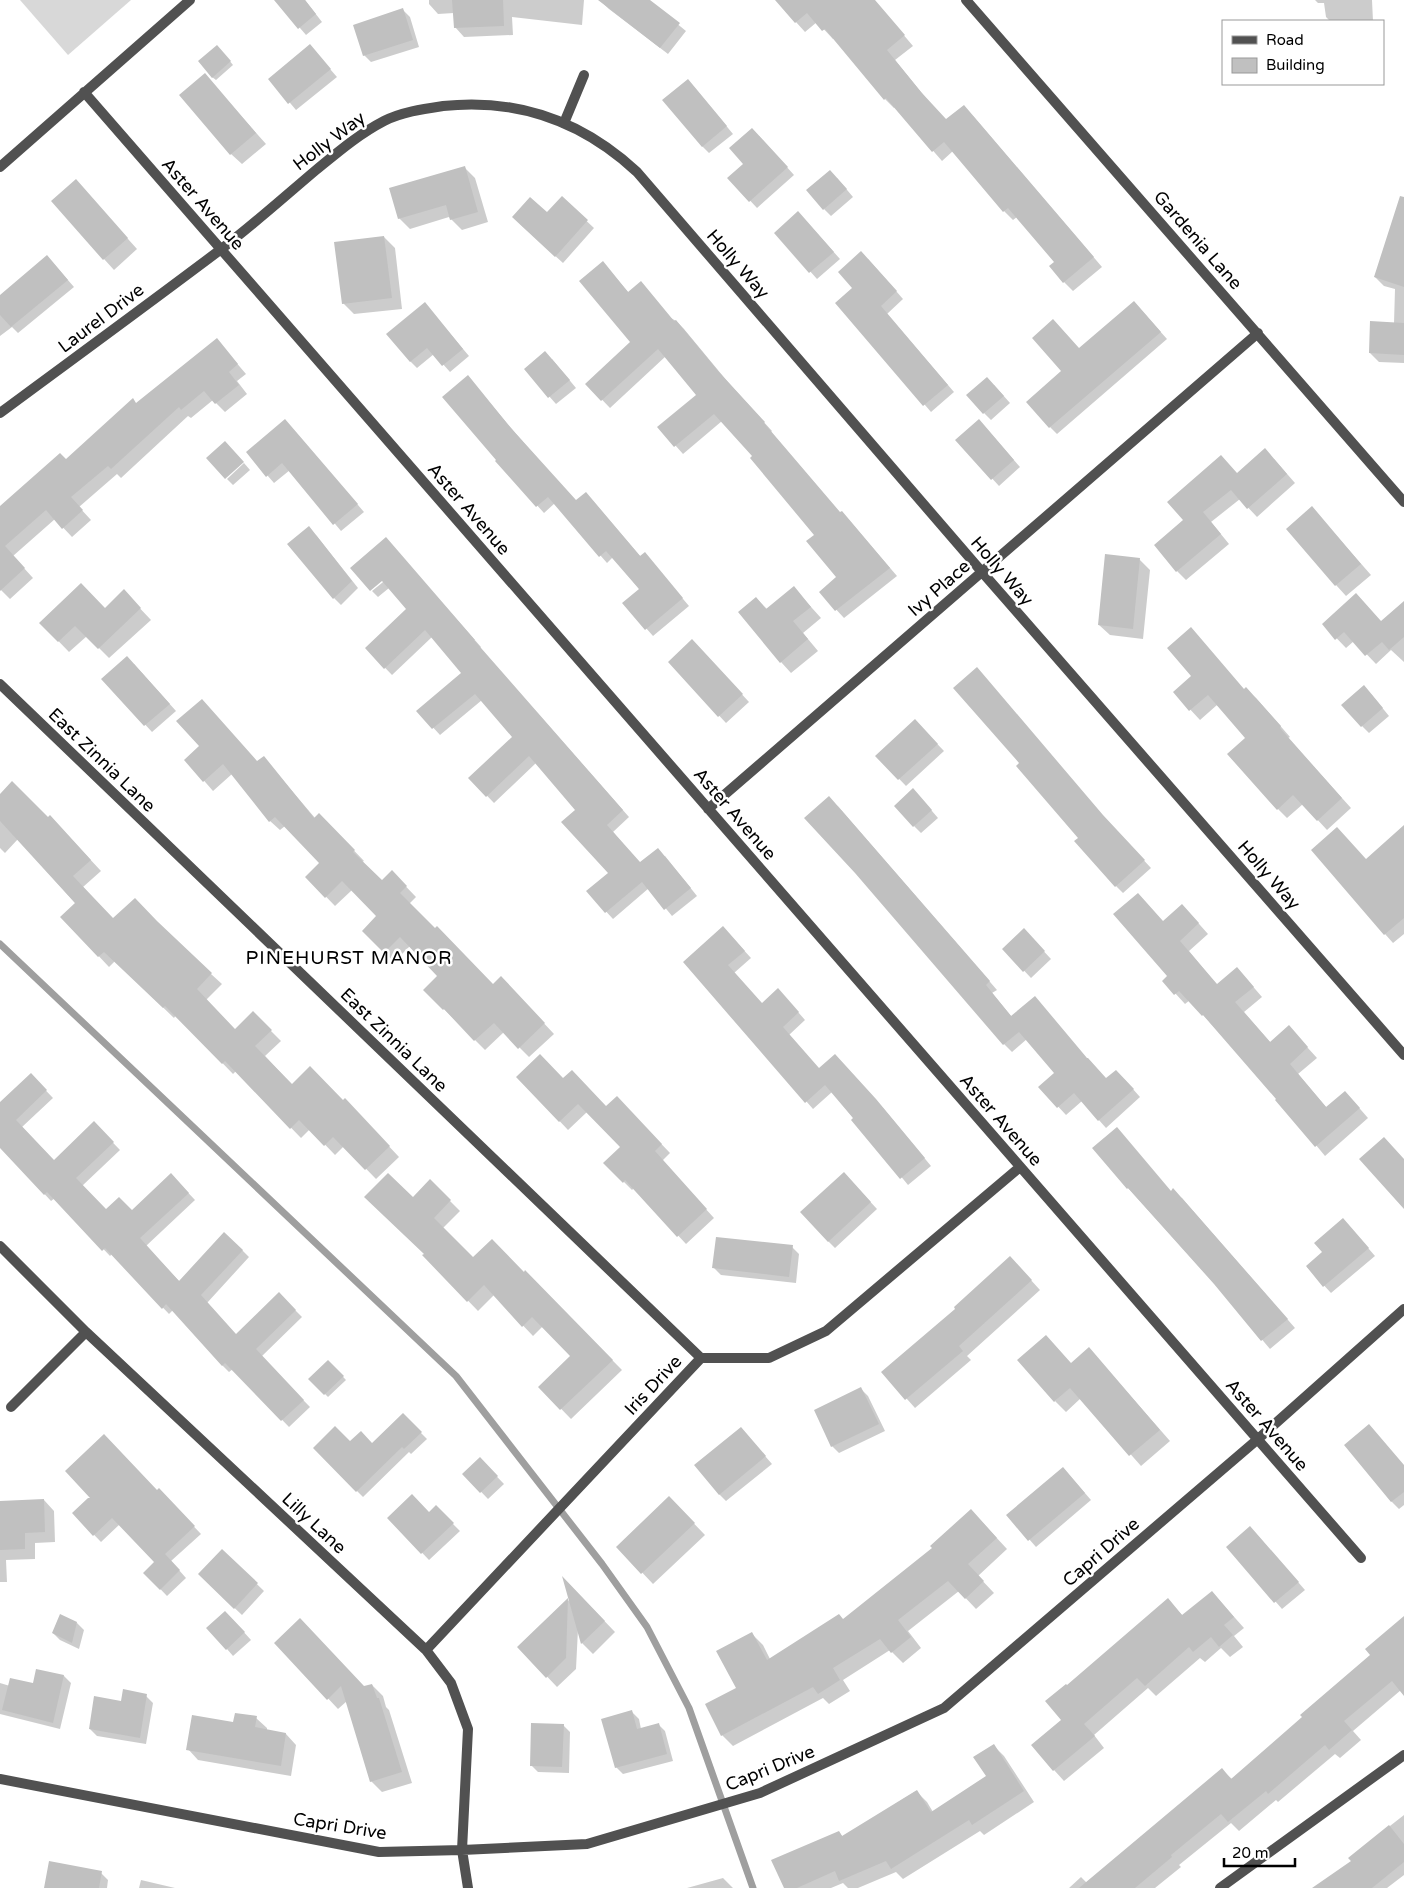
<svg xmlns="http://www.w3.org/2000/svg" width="1404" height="1888" viewBox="0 0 1404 1888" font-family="'Varela Round',sans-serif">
<rect width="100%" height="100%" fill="#fff"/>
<path fill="#d8d8d8" d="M20,0H131L68,55Z"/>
<path fill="#0003" d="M276,0H305L322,22L306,35Z
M429,0H584L582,25L512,17L513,35L464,37L455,27L454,13L438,14L429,4Z
M604,0H648L686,31L668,54L609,9L602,2Z
M779,0H874L913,46L895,60L930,103L946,120L973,116L1102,267L1073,291L1064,282L1056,262L1017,217L1013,220L1004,211L953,151L942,161L895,107L894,108L885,99L834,38L833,39L817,22L805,32L777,1Z
M1315,0H1372L1373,21H1330L1326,17L1324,3H1318Z
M403,10L410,17L419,47L371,62L364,55Z
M220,49L233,65L216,80L212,77Z
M316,53L337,77L296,110L270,79Z
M205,75L266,144L242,164L231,154Z
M694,87L733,134L709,153L702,146Z
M759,136L794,175L757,208L729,178L745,164Z
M464,167L475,178L488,222L462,230L449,217L410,229L399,218Z
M837,178L853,197L831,216L824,209Z
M86,192L137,249L114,270L104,259Z
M562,198L594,228L563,263L520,224L547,214Z
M805,220L840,259L817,279L776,233Z
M1404,235V363L1379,362L1370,353L1394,323L1395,289L1384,286L1375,277Z
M384,237L395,248L402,309L354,314L343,303Z
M868,259L903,299L887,314L954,392L931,412L837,303L854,288Z
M54,264L74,287L18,333L12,327L0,336V296Z
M610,271L629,293L676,321L684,329L727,381L772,431L771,432L841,514L849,520L897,576L844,618L820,592L838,577L816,535L754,456L722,421L683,454L659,427L698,395L666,356L610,408L587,384L632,342Z
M1134,302L1167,339L1057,434L1050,427L1063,371L1079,350Z
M431,311L469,356L450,372L434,354L417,368L410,361Z
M217,340L246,374L237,381L247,394L225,412L213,400L191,418L188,416L121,478L117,474L79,507L91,520L72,537L55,519L13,556L33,578L10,599L0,589V508L66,461Z
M552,359L576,388L556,404L525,369Z
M468,377L517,435L576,502L593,501L641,557L651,561L689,606L653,636L624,603L640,590L613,557L607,563L555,503L544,513L497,461Z
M994,385L1010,403L991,420L984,413Z
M292,428L364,512L341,531L290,470L274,483L247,452Z
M986,428L1020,467L999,486L957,440Z
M1274,459L1295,483L1257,517L1240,499L1211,522L1229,544L1186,580L1177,571L1184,521L1237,475Z
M244,463L250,470L233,485L227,479Z
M1312,508L1371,575L1346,596L1336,585Z
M316,535L358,588L341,605L334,598Z
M386,539L481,647L480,648L629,817L613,832L640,864L665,856L697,896L672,916L649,888L613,919L588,892L609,874L576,810L536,763L494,803L470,778L514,737L482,700L440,735L418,711L462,673L432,637L392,675L366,648L407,609L389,588L378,597L372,591L388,578Z
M1139,559L1150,570L1143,639L1110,635L1099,625Z
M794,588L821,618L803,633L818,651L791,673L781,662L756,598L768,610Z
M134,602L151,620L109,658L87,636L69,652L41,623Z
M1404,612V662L1391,650L1376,664L1354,641L1346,648L1323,624L1382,622Z
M699,648L749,702L726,723L669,662Z
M134,664L176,711L152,732L103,679Z
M1245,690L1256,698L1290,737L1288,738L1351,808L1327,830L1303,804L1287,818L1278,809L1247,738L1217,705L1200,720L1174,692Z
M1371,694L1389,716L1369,733L1362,726Z
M922,728L944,751L906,786L877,756Z
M264,758L315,818L319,814L364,861L362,862L382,882L392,872L416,897L409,904L494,986L511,988L554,1034L529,1057L504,1032L485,1050L425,990L439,976L410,946L394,962L363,931L378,916L352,890L335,906L307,877L321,863L285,826L280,830L270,821L232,774L213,791L186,760L258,763Z
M0,796L48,818L60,827L101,871L83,887L113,920L162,928L211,974L222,984L206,1000L235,1030L253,1013L281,1041L265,1056L292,1085L343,1102L355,1110L399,1157L376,1179L344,1146L335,1155L310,1129L301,1138L236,1071L233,1074L176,1015L174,1018L115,961L109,967L62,917L76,904L18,839L5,853L0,848Z
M920,797L938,818L921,833L914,826Z
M837,805L997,990L992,993L1012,1017L1088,1060L1107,1080L1124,1079L1140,1097L1106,1128L1082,1101L1066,1115L1040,1087L1056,1073L1027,1039L1012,1052L1004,1044Z
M1110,824L1151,868L1123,893L1116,886Z
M1404,840V934L1393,943L1385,934L1366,861Z
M1192,916L1208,934L1189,951L1217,985L1237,968L1262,997L1244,1012L1271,1043L1298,1037L1317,1058L1298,1074L1327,1108L1354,1102L1368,1118L1325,1156L1278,1099L1190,1000L1185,1004L1164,981L1169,976L1163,922Z
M1024,930L1051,959L1031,978L1004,949Z
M730,935L751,958L734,973L762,1004L785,997L805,1020L789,1035L819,1069L883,1108L931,1166L908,1185L832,1092L813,1109L685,962Z
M31,1075L53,1098L22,1127L54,1161L94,1123L120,1150L82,1186L106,1211L132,1212L178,1182L195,1200L146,1246L180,1282L242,1250L249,1257L207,1303L236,1335L279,1294L302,1317L261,1357L310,1407L289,1427L233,1369L229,1372L222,1365L173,1310L169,1314L112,1254L110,1256L55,1198L51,1201L0,1146V1104Z
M518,1077L564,1080L606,1108L625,1106L670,1153L662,1161L714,1218L686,1244L634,1188L632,1190L605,1163L621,1147L587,1112L568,1130Z
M1117,1129L1171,1192L1182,1198L1295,1328L1270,1349L1215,1284L1128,1188Z
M430,1181L460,1211L443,1228L473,1259L524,1274L525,1272L622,1370L571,1419L540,1387L572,1356L543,1326L533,1336L494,1295L478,1311L424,1255L425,1254L413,1199Z
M851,1181L877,1209L835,1248L828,1241Z
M1343,1219L1375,1256L1331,1293L1307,1267L1324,1252Z
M792,1247L799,1254L796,1283L721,1275L714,1268Z
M1019,1267L1040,1290L967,1356L971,1360L915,1408L883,1372L957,1309Z
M1099,1360L1170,1441L1141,1466L1081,1398L1066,1412L1055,1401Z
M328,1361L346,1380L328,1397L310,1379Z
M861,1389L868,1396L885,1431L839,1453L832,1446Z
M403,1415L427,1439L411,1454L409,1452L363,1497L314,1448L350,1443L372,1445Z
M741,1428L772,1464L726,1501L719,1494Z
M1346,1445L1404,1466V1505L1399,1509L1392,1502Z
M480,1459L504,1484L488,1499L464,1474Z
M1063,1468L1091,1500L1036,1547L1008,1515Z
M159,1490L201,1534L171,1561L186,1578L167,1596L145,1573L156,1562L120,1524L101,1542L73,1513L93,1499Z
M44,1500L54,1511L55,1542L35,1543V1559L6,1560L7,1582H0V1502Z
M436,1507L460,1531L429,1560L389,1518L429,1514Z
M680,1509L705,1535L653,1584L618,1547Z
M982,1522L1007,1549L978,1576L994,1593L976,1609L959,1591L908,1631L921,1648L903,1663L890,1650L843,1680L850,1691L829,1704L823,1698L733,1746L722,1735L737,1688L752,1634L763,1645L770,1659L844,1620Z
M1257,1535L1305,1590L1282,1609L1228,1547Z
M222,1550L264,1591L242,1615L206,1581Z
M565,1580L615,1632L593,1654L582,1643L578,1629L576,1669L557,1687L519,1647L568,1600L571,1603Z
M1212,1592L1244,1628L1234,1636L1243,1647L1230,1657L1221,1648L1205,1662L1200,1658L1156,1696L1148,1688L1094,1735L1104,1748L1064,1781L1054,1770L1067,1687L1168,1600L1183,1616Z
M1404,1618V1694L1401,1690L1353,1731L1361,1740L1340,1758L1335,1754L1278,1802L1276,1800L1239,1831L1231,1823L1179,1865L1181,1867L1155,1888H1069L1081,1877L1087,1883L1222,1770L1232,1779L1303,1718L1372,1655Z
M232,1619L251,1640L233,1656L227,1649Z
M77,1623L84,1630L79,1649L60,1640L53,1633Z
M276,1643L364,1688L372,1685L383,1696L386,1707L389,1710L412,1783L382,1792L371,1781L347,1701L338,1709Z
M37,1670L64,1676L71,1683L60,1729L0,1714V1683L10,1686L34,1685Z
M146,1696L153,1703L146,1744L97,1736L90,1729L122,1702Z
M632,1712L639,1719L641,1729L658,1724L665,1731L673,1761L623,1774L616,1767Z
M256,1718L267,1728V1730L286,1734L296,1745L291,1776L198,1760L188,1749L234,1724Z
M563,1725L570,1732L569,1773L538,1772L531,1765Z
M993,1745L1004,1756L1034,1802L984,1835L980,1831L903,1879L896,1872L858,1888H848L843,1883L831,1888H785L839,1832L843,1837L916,1791L927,1802L933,1812L987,1776Z
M1404,1815V1875L1387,1888H1314L1352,1862L1349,1858Z
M101,1873L108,1880L107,1888H45Z
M723,1878L733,1888H687Z
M141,1880L175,1888H139Z"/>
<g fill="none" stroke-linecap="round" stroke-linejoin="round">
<path stroke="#9f9f9f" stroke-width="7" d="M0,944L456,1376L602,1564L647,1627L689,1708L753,1888"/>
</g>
<path fill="#c0c0c0" d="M274,0H305L316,14L298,29Z
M452,0H503L504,26L454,28Z
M598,0H650L680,23L660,48Z
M775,0H875L905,35L887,50L921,92L946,119L964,105L1094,257L1063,283L1049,266L1054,262L1008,208L1003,212L944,142L932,152L886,98L884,100L825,29L822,31L807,13L795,23Z
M403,8L413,40L363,56L353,25Z
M310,44L331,69L288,104L268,79Z
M217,45L231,61L212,78L198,61Z
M205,73L256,133L230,155L179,95Z
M688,79L727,126L702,147L662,100Z
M752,128L788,167L749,202L727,178L743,164L729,148Z
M465,166L478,212L450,220L446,205L398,219L389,188Z
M830,170L847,189L823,210L806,190Z
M76,179L128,238L103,260L51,201Z
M562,196L588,220L555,257L512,217L530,197L547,212Z
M1400,196L1404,197V287L1374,277Z
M798,211L834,252L809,273L774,233Z
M384,236L392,298L342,304L334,242Z
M861,251L897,291L881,306L948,385L923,406L835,303L852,288L838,272Z
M47,255L68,280L11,327L0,315V295Z
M603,261L628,292L641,281L674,321L676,320L719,372L765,422L764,423L840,512L842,511L890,568L835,611L819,592L836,577L806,541L814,535L750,458L752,456L714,414L674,447L657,427L696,395L658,349L601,401L585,384L630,342L579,281Z
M1134,301L1161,332L1049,428L1026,402L1061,371L1032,338L1053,319L1079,348Z
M425,302L463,349L442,366L427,348L410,362L386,334Z
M1370,321L1404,323V355L1369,353Z
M217,338L238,364L229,372L239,385L215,404L204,391L181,410L179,407L111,469L108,466L71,497L83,510L62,529L46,510L5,546L25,568L0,591V506L60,453L66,459L133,398L136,403Z
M545,351L570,380L548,398L524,369Z
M468,375L510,427L576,500L586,492L640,556L645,552L683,598L645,630L622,603L639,589L606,551L599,557L548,497L536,507L495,461L496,460L442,397Z
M987,377L1004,396L983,414L966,395Z
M285,419L358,504L333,525L282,463L266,477L246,452Z
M979,419L1014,460L991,480L955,440Z
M225,441L244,462L225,479L206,458Z
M1265,448L1287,474L1247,509L1231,490L1203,512L1221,534L1176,572L1154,545L1183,520L1167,502L1221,455L1237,473Z
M1312,506L1361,564L1335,586L1286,529Z
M309,526L352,581L333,599L287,544Z
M386,537L475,640H474L623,810L607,825L640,862L658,848L691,888L664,910L642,882L605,913L586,891L608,873L561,822L575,810L529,756L486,797L468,778L512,737L475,694L432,729L416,711L461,673L425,630L384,669L365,648L406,609L382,581L370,591L350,568Z
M1105,554L1140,558L1133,629L1098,625Z
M81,583L105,608L124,589L141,608L98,649L75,626L58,642L39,623Z
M794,586L811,607L793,621L808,639L780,663L738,612L756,597L766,609Z
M1356,593L1381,621L1404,601V637L1389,650L1382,642L1365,656L1344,632L1335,640L1322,624Z
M1191,627L1244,689L1246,687L1281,726L1280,728L1342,798L1317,821L1293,795L1277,810L1227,754L1245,738L1208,695L1189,711L1173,692L1191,676L1167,648Z
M692,639L743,694L718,717L668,662Z
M127,656L170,704L144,726L101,679Z
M977,667L1103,815L1145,860L1115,887L1074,841L1078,838L1016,766L1019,763L953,688Z
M1364,685L1383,708L1361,727L1341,705Z
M202,699L257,761L264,756L314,818L319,813L355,850L353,852L382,880L392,870L407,886L400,893L435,928L437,926L493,984L501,976L545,1023L518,1049L494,1023L474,1041L444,1009L443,1010L423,990L437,976L400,937L384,953L362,931L376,916L342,881L325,898L305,877L319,863L275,817L269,822L223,764L203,782L184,760L199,746L176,721Z
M915,719L938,744L898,780L875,756Z
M12,781L48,817L50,815L91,860L73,876L113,918L135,898L157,921L212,973L197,989L235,1029L253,1011L272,1030L255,1046L292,1084L310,1066L343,1100L345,1098L390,1146L365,1170L333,1137L324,1146L299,1120L290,1129L225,1061L222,1064L165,1006L163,1008L104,952L98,957L60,917L75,903L0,821V794Z
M913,788L932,810L913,827L894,806Z
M829,796L990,981L986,985L1011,1016L1035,996L1087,1058H1088L1106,1078L1116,1070L1134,1089L1098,1121L1074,1093L1057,1108L1038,1087L1054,1073L1019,1032L1003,1045L855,873L804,818Z
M1404,825V918L1384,935L1311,850L1337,827L1366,859Z
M1138,893L1163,921L1182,904L1199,923L1180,941L1217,984L1237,967L1254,987L1235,1002L1270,1042L1289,1025L1308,1047L1290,1064L1326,1107L1345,1091L1360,1108L1315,1147L1275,1100L1276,1099L1203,1015L1202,1016L1179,991L1174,995L1162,981L1167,976L1113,914Z
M723,926L745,951L728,965L762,1003L778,988L799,1012L783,1027L819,1068L835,1054L876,1099L925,1158L900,1179L851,1120L853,1118L825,1085L805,1103L683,962Z
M1024,928L1045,951L1023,972L1002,949Z
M540,1054L563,1078L572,1070L606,1106L617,1096L662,1144L655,1151L707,1209L677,1237L625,1180L623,1183L603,1163L620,1147L578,1104L559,1122L516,1077Z
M31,1073L47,1090L16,1120L54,1160L94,1121L114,1142L76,1178L106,1209L119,1197L132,1210L171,1173L189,1193L140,1238L179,1281L224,1232L243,1250L201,1295L236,1334L279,1292L296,1310L256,1349L304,1400L281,1421L225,1363L222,1366L166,1304L162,1309L105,1248L102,1251L47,1192L44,1195L0,1148V1102Z
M1117,1127L1171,1191L1173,1188L1288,1319L1261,1341L1214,1284L1128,1188L1127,1189L1092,1148Z
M1384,1137L1404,1159V1209L1359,1159Z
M844,1172L871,1202L828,1242L800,1212Z
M388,1173L413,1197L430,1179L451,1200L434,1218L473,1257L492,1239L524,1272L525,1270L613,1360L560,1410L538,1387L570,1356L532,1317L522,1327L484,1285L467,1302L422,1255L424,1254L364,1197Z
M1343,1218L1369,1248L1323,1287L1306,1266L1322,1252L1314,1243Z
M716,1237L793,1245L789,1277L712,1268Z
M1010,1256L1032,1280L959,1346L963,1351L905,1400L881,1372L955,1309L954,1307Z
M1046,1335L1071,1363L1089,1347L1160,1430L1129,1456L1070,1388L1054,1402L1017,1360Z
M328,1360L344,1376L324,1395L308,1379Z
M861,1387L879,1424L831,1447L814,1410Z
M403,1413L422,1432L404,1449L402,1447L356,1492L313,1448L335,1426L350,1441L361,1431L372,1443Z
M1369,1424L1404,1465V1492L1391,1502L1344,1445Z
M741,1427L766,1456L719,1495L694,1465Z
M104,1434L157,1490L159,1488L195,1526L165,1554L180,1570L160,1590L143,1573L154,1562L112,1518L93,1536L72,1513L88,1498H90L65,1471Z
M480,1457L498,1476L480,1493L462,1474Z
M1063,1467L1085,1493L1028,1541L1006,1515Z
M412,1494L429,1512L436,1505L454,1523L421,1554L387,1518Z
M669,1496L695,1523L641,1574L616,1547Z
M44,1499L45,1532L25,1533V1549L0,1550V1501Z
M971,1509L997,1538L968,1564L984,1581L965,1599L948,1581L898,1620L911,1637L891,1653L880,1639L833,1668L840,1680L818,1694L813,1687L721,1736L705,1704L736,1688L716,1651L752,1632L767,1660L839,1614L843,1619L932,1548L930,1546Z
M1250,1526L1299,1582L1274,1603L1226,1547Z
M222,1549L258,1583L234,1609L198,1574Z
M562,1576L605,1621L581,1644Z
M1212,1591L1234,1617L1224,1625L1233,1635L1219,1647L1211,1637L1193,1652L1189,1647L1145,1686L1137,1678L1084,1724L1095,1736L1053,1771L1031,1745L1061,1720L1045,1701L1066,1684L1067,1685L1168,1598L1182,1615Z
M568,1598L566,1658L546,1678L517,1647Z
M225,1611L245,1632L226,1650L206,1628Z
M60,1614L77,1622L72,1643L52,1633Z
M1404,1616V1696L1392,1681L1344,1721L1352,1730L1329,1750L1325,1745L1268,1794L1266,1791L1228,1822L1221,1814L1171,1855L1172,1857L1135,1888H1079L1222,1768L1231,1779L1302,1717L1300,1715L1370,1655L1365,1649Z
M300,1618L364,1686L372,1684L377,1698H379L402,1772L370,1782L341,1686L327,1700L274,1643Z
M36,1669L64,1675L53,1723L2,1710L10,1678L33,1683Z
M123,1689L147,1694L140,1738L89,1729L94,1696L121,1701Z
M632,1710L637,1729L659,1723L667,1754L615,1768L601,1719Z
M235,1713L257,1716L255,1727L286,1733L281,1766L186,1750L192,1715L233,1722Z
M531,1723L564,1724L562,1767L530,1766Z
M994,1744L1024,1791L972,1825L969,1820L891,1869L886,1861L839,1881L835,1871L797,1888H784L771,1860L839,1831L842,1836L917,1790L931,1812L986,1776L973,1757Z
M1389,1825L1404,1844V1862L1372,1888H1312L1351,1861L1348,1858Z
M49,1861L102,1871L99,1888H44Z"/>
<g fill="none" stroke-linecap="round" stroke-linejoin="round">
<path stroke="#515151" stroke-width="10" d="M564,123L584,75"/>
<path stroke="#515151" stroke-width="10" d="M966,0L1404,502
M84,92L1361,1558
M0,167L190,0
M0,413C73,359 147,305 220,250C253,225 284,197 316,170C338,152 359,134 384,121C402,112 423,109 443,106C518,98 582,121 637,172L982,572L1404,1055
M0,684L701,1358
M708,809L1258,333
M0,1246L86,1332L426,1650L451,1683L468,1729L462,1850L468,1888
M11,1407L86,1332
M426,1650L701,1358H769L826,1331L1020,1167
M0,1779L379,1852L462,1850L587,1844L760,1793L944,1708L1258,1439L1404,1309
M1220,1888L1404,1755"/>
</g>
<g text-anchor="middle" stroke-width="5" stroke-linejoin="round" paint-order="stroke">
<g font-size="18" fill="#000" stroke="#fff">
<text transform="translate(329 141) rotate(-37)" y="6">Holly Way</text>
<text transform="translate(203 204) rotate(49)" y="6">Aster Avenue</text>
<text transform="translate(1198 240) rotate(49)" y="6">Gardenia Lane</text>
<text transform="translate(738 264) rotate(49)" y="6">Holly Way</text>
<text transform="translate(101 318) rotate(-37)" y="6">Laurel Drive</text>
<text transform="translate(469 509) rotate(49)" y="6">Aster Avenue</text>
<text transform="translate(1002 571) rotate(49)" y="6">Holly Way</text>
<text transform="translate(939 588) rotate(-41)" y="6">Ivy Place</text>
<text transform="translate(102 760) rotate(44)" y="6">East Zinnia Lane</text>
<text transform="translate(735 814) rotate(49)" y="6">Aster Avenue</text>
<text transform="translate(1269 875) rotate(49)" y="6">Holly Way</text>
<text transform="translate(394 1040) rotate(44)" y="6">East Zinnia Lane</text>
<text transform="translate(1001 1120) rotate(49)" y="6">Aster Avenue</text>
<text transform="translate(653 1385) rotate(-47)" y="6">Iris Drive</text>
<text transform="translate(1267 1425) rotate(49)" y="6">Aster Avenue</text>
<text transform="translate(314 1523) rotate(43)" y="6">Lilly Lane</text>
<text transform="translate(1101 1552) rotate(-41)" y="6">Capri Drive</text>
<text transform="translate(770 1768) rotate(-22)" y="6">Capri Drive</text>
<text transform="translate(340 1826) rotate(9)" y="6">Capri Drive</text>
</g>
<g font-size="19" letter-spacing="1" fill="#000" stroke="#fff">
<text x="349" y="964">PINEHURST MANOR</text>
</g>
</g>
<rect x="1222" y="20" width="162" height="65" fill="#ffffff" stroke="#999999"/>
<rect x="1232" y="36" width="25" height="8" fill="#515151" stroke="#999999"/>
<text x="1266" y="45" font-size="15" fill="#000000">Road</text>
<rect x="1232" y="58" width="25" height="15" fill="#c0c0c0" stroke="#999999"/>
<text x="1266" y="70" font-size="15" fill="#000000">Building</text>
<path d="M1224 1858v8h71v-8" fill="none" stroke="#000000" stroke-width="2.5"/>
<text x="1232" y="1858" font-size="15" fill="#000000" stroke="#ffffff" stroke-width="4" paint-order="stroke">20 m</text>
</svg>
